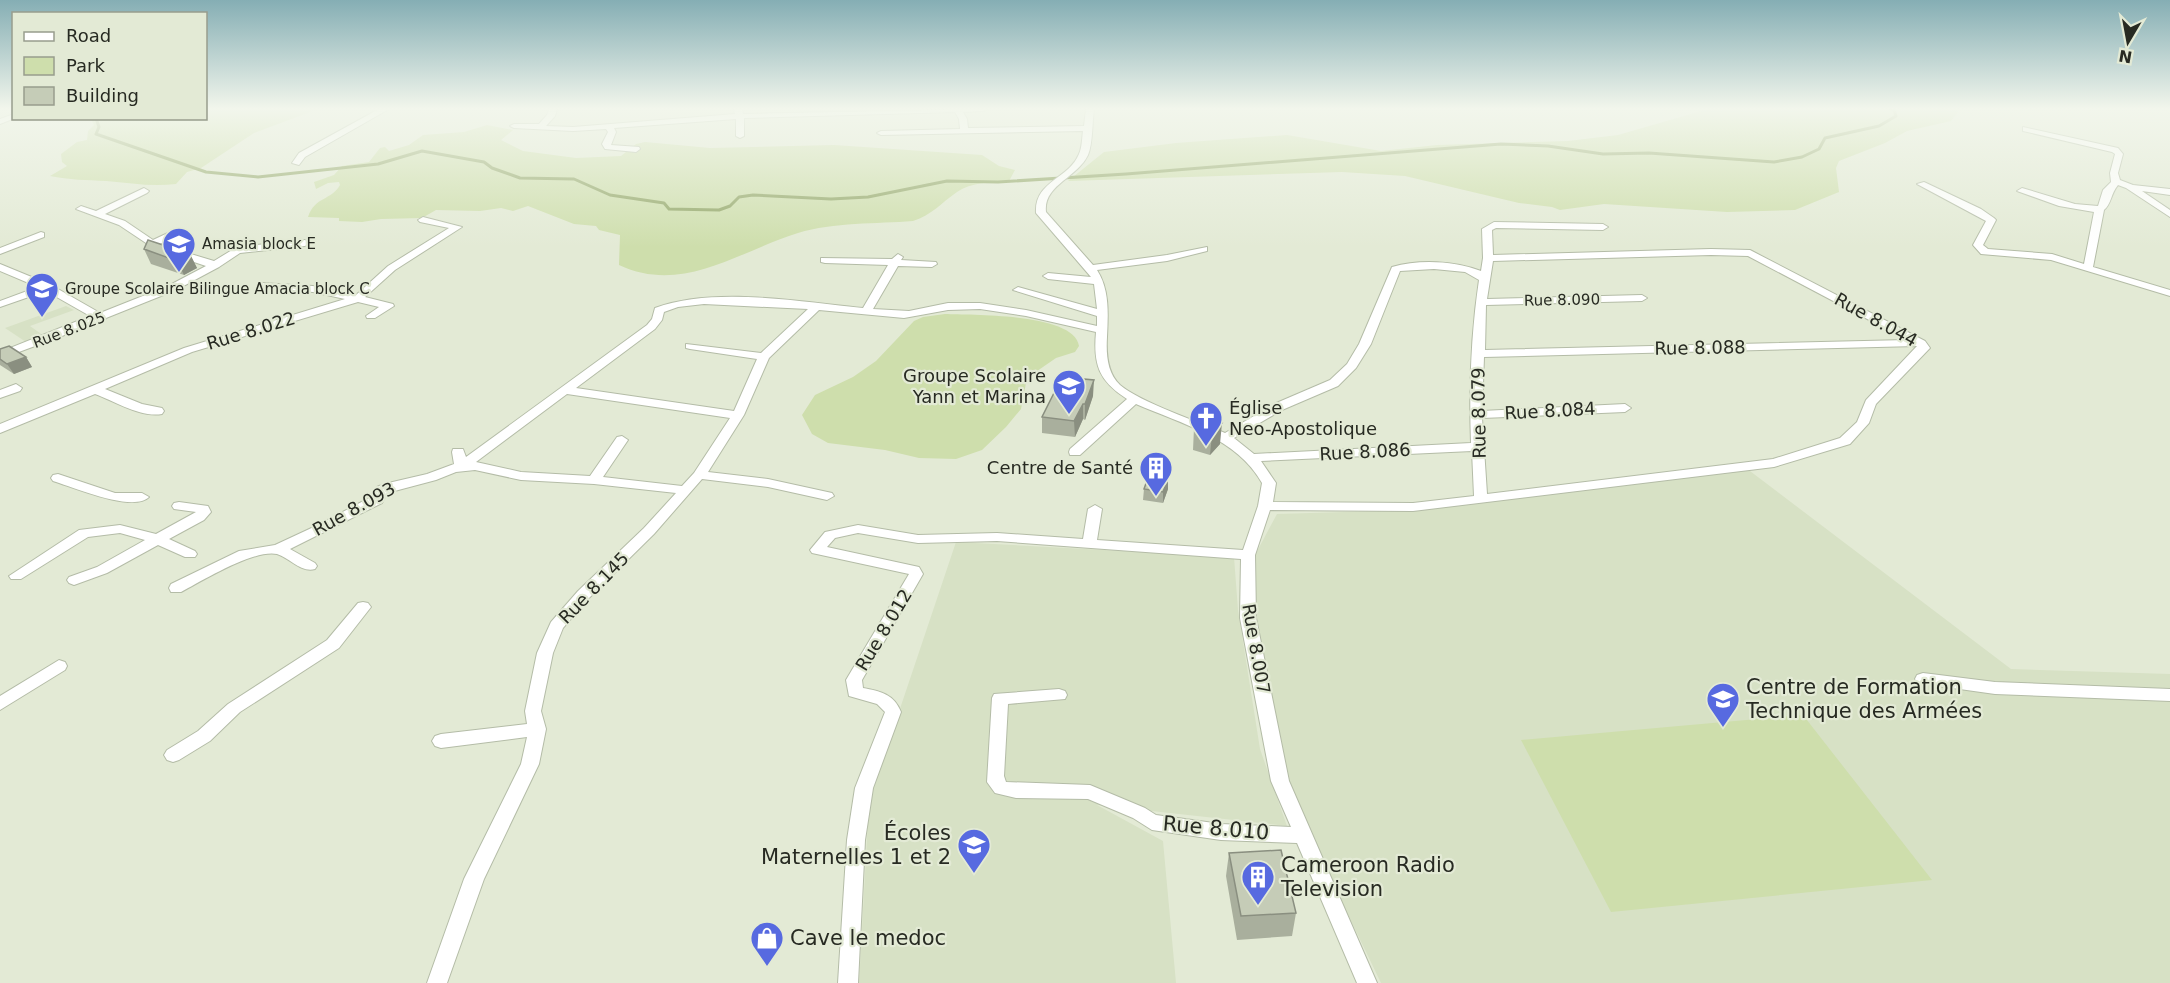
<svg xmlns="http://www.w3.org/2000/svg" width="2170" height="983" viewBox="0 0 2170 983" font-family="'DejaVu Sans',sans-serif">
<rect width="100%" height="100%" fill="#e3ead5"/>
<path fill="#d7e1c5" d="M66,306L74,310L30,326L44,336L26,342L5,328Z
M1746,468L2011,669L2170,674V983H1381L1310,836L1288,781L1252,612L1255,555L1277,514L1413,510L1481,503Z
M956,542L1234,557L1238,610L1260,749L1287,826L1097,805L1163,841L1176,983H859L869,801Z"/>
<path fill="#cedeac" d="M206,109H318L254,133L201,168L187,172L176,184C152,187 130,183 106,181C87,180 69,180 50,176L67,166L62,162L61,154L77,142L87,140L88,131L94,125L91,119L206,118Z
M1708,109H1960L1951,121L1907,131L1885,143L1839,161L1836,168L1839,192L1795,210L1727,212L1604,204L1560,210L1552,207L1519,203L1405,176L1342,172L1068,181L1104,152L1176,143L1287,135L1381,151L1437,145L1568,141L1618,135Z
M487,125L513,130L501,140L523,151L576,158L621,156L636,144L645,142L710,148L834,145L982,155L999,166L1015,170L1009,181C992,182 971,182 957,192C941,203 932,215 913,221C876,224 834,222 798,233C739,251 683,295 619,265L620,235L599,230L596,226L574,224L528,206L513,211L501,208L480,211L436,210L422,218L381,219L362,222L339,221V218L308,217C315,196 331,201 340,185L339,182L328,183L316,189L314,182L334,175L342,166L369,162L380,148L385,147L389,151L409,145L423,135L464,132Z
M945,314C971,315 1075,313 1079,346L1075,352L1056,358L1027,378L1021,409L1006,427L982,450L956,459L919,458L885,450L828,443L812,434L802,415L815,395L853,377L876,361L914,321L923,317Z
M1803,715L1932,880L1611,912L1521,740Z"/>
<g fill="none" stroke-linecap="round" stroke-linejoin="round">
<path stroke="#92a667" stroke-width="3" d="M96,118L99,127L96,134L206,172L258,177L378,164L422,151L484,162L492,168L520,178L574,179L610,195L664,203L669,209L719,210L730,206L739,197L753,195L831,199L868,197L947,181L998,182L1126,174L1501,144L1548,146L1603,154L1649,153L1774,162L1802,157L1819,149L1825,138L1879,126L1896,116L1894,110L1890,109"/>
<defs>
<path id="minor" d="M379,109H389L305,157L299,165L292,163L299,153Z
M549,109H557L555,116L546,126L573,127L735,114L734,109H742L743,114L987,109L983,111L963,112L967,119L968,128L1084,126L1086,109H1094C1092,123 1093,143 1088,155C1077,178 1043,185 1046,212L1093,265L1167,255L1207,247V251L1167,261L1097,270C1110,290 1108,315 1107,337C1106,354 1107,373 1120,385C1140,402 1199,422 1225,433L1274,404L1330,380L1347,364L1359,344L1392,267C1420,259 1454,261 1481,271L1483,258L1482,229L1494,222L1603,224L1608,227L1603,230L1496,228L1492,230L1493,255L1711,249L1750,250L1925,341L1930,348L1876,404L1869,423L1850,444L1774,467L1413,511L1270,510L1255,555L1256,618L1289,781L1377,983H1357L1297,843L1221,840L1152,830L1133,818L1088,799L1016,798L995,793L987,782L992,698L994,694L1059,689L1065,691L1067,695L1065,699L1008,704L1004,776L1006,782L1090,785L1145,808L1156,815L1221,824L1291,827L1271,781L1240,618L1241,559L997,541L918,543L858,533L835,538L827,547L919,567L923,574L862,680L863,688C880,691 894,694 901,712L873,788L865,840L858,983H838L847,840L855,788L885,712L877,704L849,696L846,680L909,574L812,553L810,550L825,532L858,525L918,535L997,533L1083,539L1088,509L1095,505L1102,509L1097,540L1243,550L1258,506L1262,483C1237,438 1182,424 1136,404L1080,455H1070L1069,452L1070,449L1127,399C1099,381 1093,365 1096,332L1026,316L980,309L948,310L904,318L819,310L769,358L744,415L708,472L768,479L832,493L834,496L827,500L768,487L702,479L654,534L588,599L563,628L553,653L541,711L546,729L539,764L484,879L447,983H427L464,879L521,764L527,737L441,748L435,746L432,741L435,736L441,734L527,724L525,711L537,653L551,622L578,591L644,528L676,493L594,484L521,480L475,470L456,472L436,480L387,493L382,503L290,549L315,563L317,566L315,569C301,573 290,558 277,554C254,549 202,581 181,592H171L169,588L171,584L239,551L275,545L318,525L371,497L377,487L384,484L427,474L454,464L452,452L453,449H463L466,457L647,325L652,319L655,308C715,286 800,302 863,308L888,265L825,263L821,262V258L892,259L898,254L903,257L901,260L936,262L937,264L932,267L898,266L873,309L909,311L948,303H980L1026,310L1097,326V316L1013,290L1018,287L1097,309L1094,284L1048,279L1043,276L1048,273L1091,277L1036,213C1034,181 1069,179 1079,154C1082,148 1082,138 1083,131L881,135L877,133L881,131L960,129L959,119L955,112L744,118V136L740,138L736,136V119L614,128L616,132L611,145L639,147L640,149L636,152L605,149L602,144L608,132L606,129L573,131L514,128L510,126L514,124H539L547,115ZM1711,255L1748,256L1907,340L1485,350L1486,305L1642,301L1647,298L1642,295L1487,299L1493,261ZM1434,269L1465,272L1479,280C1471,333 1469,390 1471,443L1254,454L1234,438L1282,410L1338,386L1356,368L1371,344L1400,271ZM704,304L808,309L761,353L686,344V348L690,349L757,359L734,411L576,388L655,329L662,320L664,312L678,307ZM1917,346L1866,400L1857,422L1840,438L1773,459L1487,494L1482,418L1625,412L1631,408L1625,404L1482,411L1484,357ZM567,394L730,418L694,473L682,486L603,477L628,440L622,436L617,437L590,476L521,472L476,462ZM1472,451L1474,496L1413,503L1273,502L1276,483L1261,461Z
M14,114L15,118L0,124V119Z
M2023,127L2118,148L2123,154L2118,173L2120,180L2133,185L2170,189V195L2142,191L2170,210V217L2126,188L2118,185C2111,193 2111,205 2104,210L2093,267L2170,290V296L2051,260L1981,254L1973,245L1986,221L1917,184L1924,182L1981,209L1994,218L1996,220L1983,245L1988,249L2052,254L2084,264L2094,212L2059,206L2017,191L2022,188L2075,204L2098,206L2103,190L2111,182L2110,173L2115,154L2112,152L2023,131Z
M144,188L149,191L147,193L105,214L125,221L153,240L170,232H176V236L160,244L161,245L214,261L237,247L305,240L310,243L305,246L240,253L219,267L176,290L106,318L105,320L0,359V352L90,316L46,291L0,307V301L38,287L0,271V264L51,285L100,313L168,286L206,266L155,249L119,225L76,209L81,206L96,211Z
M423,217L462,227L395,270L365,297L393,304L394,306L375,318H367L366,316L379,307L358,302L192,352L105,389L142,404L162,408L164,411L162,414C141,418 114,401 95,394L0,433V424L184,348L345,299L313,292L264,288L260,287V283L313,286L356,295L388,266L449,228L420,222L418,220Z
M41,232L44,233V237L0,254V248Z
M16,384L22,388L20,391L0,398V390Z
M58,474L115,493H142L149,497C133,513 73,487 53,481L51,478L53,475Z
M179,502L208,506L211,512L204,520L169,539L195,551L197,554L195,557H185L158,545L107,573L74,585L69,583L67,580L69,577L97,567L145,540L120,533L88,537L21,579H11L9,576L79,530L120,525L156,534L196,512L174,509L172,506L174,503Z
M363,602L368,603L371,607L339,648L240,712L210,741L179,760L173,762L167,760L164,755L167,750L198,731L228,704L327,640L358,603Z
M59,660L65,662L67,666L65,670L0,710V696Z
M1923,673L1995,682L2170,689V701L1995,694L1917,683L1915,679L1917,675Z"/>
</defs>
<use href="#minor" stroke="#b4bca7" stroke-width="2"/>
<use href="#minor" fill="#fff" fill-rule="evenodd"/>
</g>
<path fill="#a9af9d" d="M144,249L190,254L197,268L184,275L151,264Z
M0,349L26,357L32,367L14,374L0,365Z
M1093,396L1085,420L1083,419L1075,437L1042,433V417Z
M1205,417L1220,444L1210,455L1193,450L1194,428Z
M1144,489H1168L1163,503L1143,500Z
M1229,853L1296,913L1292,936L1237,940L1226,876Z"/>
<path fill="#8a8f80" d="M190,254L197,268L184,275L177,261Z
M26,357L32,367L14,374L7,364Z
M1094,380L1093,396L1085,420V404Z
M1083,404V419L1075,437L1074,421Z
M1222,423L1220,444L1210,455L1212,434Z
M1168,478V489L1163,503V492Z"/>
<path fill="#c5ccb7" stroke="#8a8f80" stroke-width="1.5" d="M148,240L190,254L177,261L144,249Z
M9,346L26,357L7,364L0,359V349Z
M1062,377L1094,380L1085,404H1083L1074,421L1042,417Z
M1205,417L1222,423L1212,434L1194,428Z
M1149,475L1168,478L1163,492L1144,489Z
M1281,850L1296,913L1241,916L1229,853Z"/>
<linearGradient id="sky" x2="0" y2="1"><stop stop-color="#85aeb4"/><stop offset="0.44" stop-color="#f2f6ec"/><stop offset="1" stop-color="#f2f6ec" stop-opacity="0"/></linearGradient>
<rect width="2170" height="247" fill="url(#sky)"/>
<defs>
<symbol id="school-pin" viewBox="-11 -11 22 30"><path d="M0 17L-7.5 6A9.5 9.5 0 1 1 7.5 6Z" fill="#576ae0" stroke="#e3ead5"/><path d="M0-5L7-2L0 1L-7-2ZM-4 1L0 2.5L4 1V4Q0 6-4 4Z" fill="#fff"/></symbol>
<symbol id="church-pin" viewBox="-11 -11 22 30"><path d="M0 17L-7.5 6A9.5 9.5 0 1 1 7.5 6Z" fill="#576ae0" stroke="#e3ead5"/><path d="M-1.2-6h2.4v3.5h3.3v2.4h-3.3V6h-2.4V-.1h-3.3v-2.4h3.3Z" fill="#fff"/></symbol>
<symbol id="building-pin" viewBox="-11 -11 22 30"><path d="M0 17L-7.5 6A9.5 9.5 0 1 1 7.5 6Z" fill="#576ae0" stroke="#e3ead5"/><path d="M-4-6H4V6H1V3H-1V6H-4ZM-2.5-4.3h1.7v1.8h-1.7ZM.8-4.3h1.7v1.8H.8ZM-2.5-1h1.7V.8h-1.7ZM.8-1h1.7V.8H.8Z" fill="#fff"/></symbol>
<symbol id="shop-pin" viewBox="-11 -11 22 30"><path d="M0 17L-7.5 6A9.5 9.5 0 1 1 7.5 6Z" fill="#576ae0" stroke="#e3ead5"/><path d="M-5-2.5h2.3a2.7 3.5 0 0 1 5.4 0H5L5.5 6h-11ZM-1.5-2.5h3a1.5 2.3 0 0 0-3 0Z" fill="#fff"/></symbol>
</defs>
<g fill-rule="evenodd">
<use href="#school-pin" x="160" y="225" width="38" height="52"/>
<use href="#school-pin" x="23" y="270" width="38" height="52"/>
<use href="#school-pin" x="1050" y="367" width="38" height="52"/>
<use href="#church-pin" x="1187" y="399" width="38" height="52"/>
<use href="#building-pin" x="1137" y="449" width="38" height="52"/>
<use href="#school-pin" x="1704" y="680" width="38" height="52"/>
<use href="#school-pin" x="955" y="826" width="38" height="52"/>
<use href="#building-pin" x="1239" y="858" width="38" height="52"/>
<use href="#shop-pin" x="748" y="919" width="38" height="52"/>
</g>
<g text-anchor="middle" stroke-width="4.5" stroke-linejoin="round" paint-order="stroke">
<g font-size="15" fill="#272a22" stroke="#e3ead5" text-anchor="start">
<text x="202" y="249">Amasia block E</text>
<text x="65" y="294">Groupe Scolaire Bilingue Amacia block C</text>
</g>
<g font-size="15" fill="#272a22" stroke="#e3ead5">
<text transform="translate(1562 300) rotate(-1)" y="5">Rue 8.090</text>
<text transform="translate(69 330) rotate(-21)" y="5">Rue 8.025</text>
</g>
<g font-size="18" fill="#272a22" stroke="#e3ead5">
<text transform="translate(1876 320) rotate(29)" y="6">Rue 8.044</text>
<text transform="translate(251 331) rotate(-17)" y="6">Rue 8.022</text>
<text transform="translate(1700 348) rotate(-1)" y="6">Rue 8.088</text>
<text transform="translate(1550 411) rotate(-3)" y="6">Rue 8.084</text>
<text transform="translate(1479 413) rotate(-91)" y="6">Rue 8.079</text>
<text transform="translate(1365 452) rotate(-3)" y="6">Rue 8.086</text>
<text transform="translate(354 509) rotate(-29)" y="6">Rue 8.093</text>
<text transform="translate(594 588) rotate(-46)" y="6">Rue 8.145</text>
<text transform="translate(884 630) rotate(-59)" y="6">Rue 8.012</text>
<text transform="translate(1256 649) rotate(80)" y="6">Rue 8.007</text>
</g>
<g font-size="18" fill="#272a22" stroke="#e3ead5" text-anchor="end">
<text x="1046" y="382">Groupe Scolaire<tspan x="1046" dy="21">Yann et Marina</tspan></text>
<text x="1229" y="414" text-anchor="start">Église<tspan x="1229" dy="21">Neo-Apostolique</tspan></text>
<text x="1133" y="474">Centre de Santé</text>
</g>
<g font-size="21" fill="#272a22" stroke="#e3ead5" text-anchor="start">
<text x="1746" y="694">Centre de Formation<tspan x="1746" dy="24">Technique des Armées</tspan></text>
<text x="951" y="840" text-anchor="end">Écoles<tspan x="951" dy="24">Maternelles 1 et 2</tspan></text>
<text x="1281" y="872">Cameroon Radio<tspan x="1281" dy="24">Television</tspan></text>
<text x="790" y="945">Cave le medoc</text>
</g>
<g font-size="21" fill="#272a22" stroke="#e3ead5">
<text transform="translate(1216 828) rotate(5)" y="7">Rue 8.010</text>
</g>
</g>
<rect x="12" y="12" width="195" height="108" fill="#e3ead5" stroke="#989d8d" stroke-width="1.5"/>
<rect x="24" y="32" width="30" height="9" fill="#ffffff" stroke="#989d8d" stroke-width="1.5"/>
<text x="66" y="42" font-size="18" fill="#272a22">Road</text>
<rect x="24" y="57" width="30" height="18" fill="#cedeac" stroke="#989d8d" stroke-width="1.5"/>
<text x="66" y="72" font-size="18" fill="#272a22">Park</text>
<rect x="24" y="87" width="30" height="18" fill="#c5ccb7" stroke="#989d8d" stroke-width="1.5"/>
<text x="66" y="102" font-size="18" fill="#272a22">Building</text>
<g transform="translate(2128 42) rotate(190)" stroke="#e3ead5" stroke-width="4.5" paint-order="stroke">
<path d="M0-4.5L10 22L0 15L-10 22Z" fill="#272a22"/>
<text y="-9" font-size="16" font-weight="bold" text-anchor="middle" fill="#272a22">N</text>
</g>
</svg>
